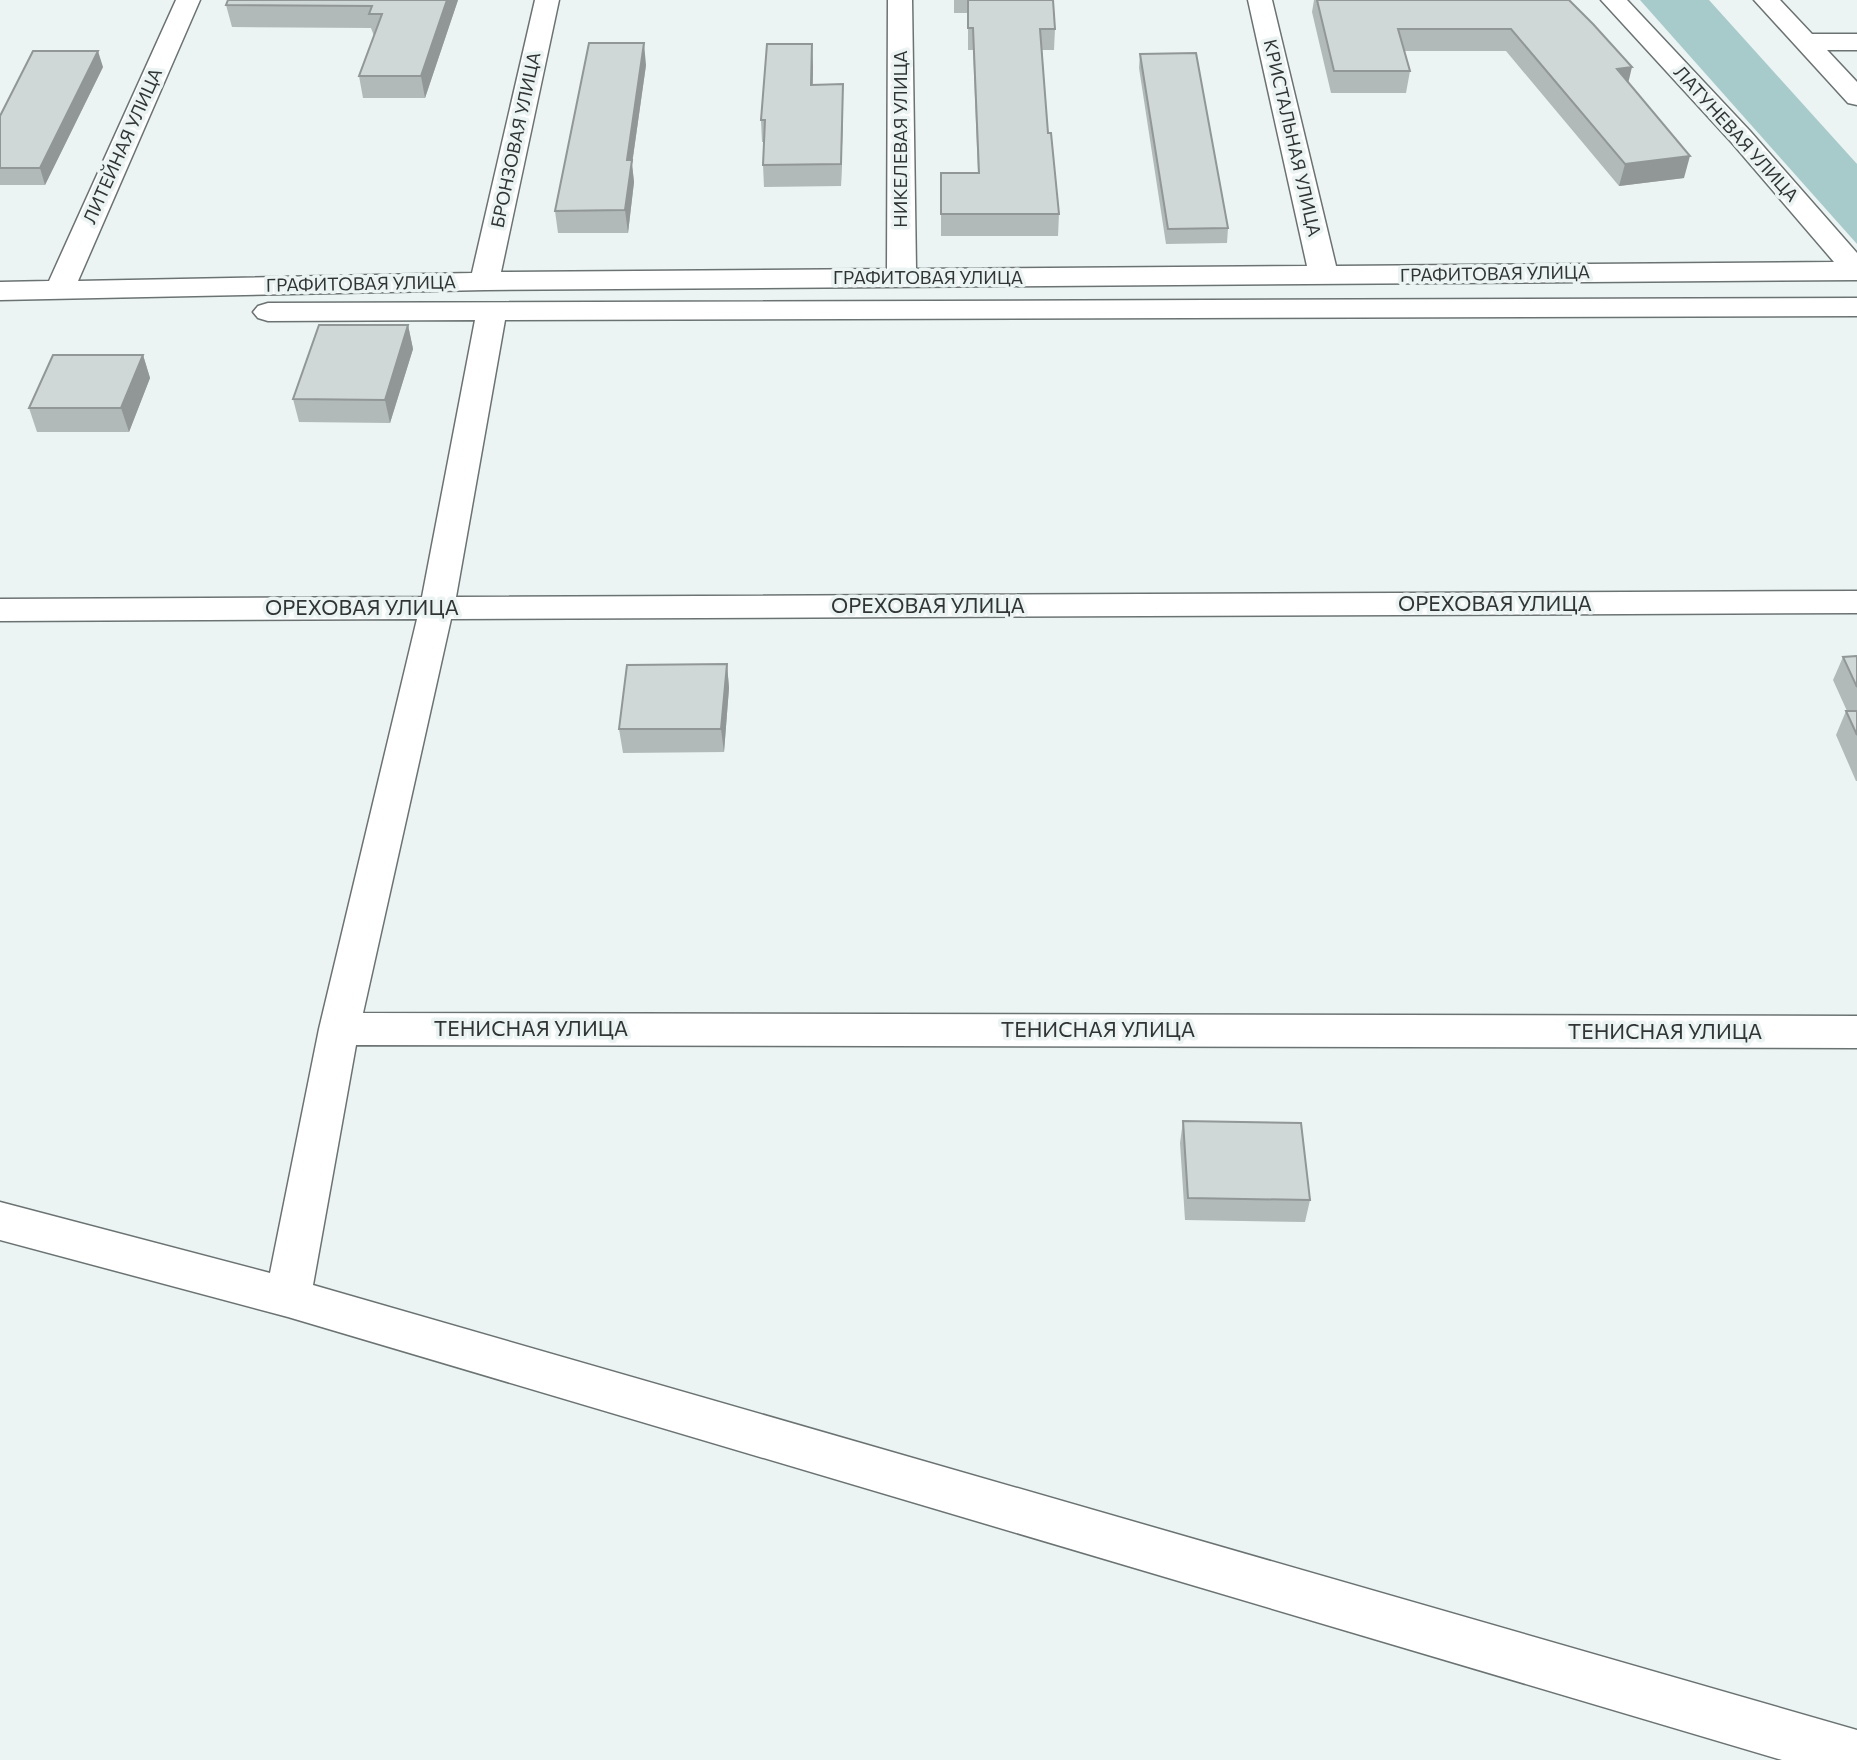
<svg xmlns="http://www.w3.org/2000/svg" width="1857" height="1760" viewBox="0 0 1857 1760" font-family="Commissioner,sans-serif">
<rect width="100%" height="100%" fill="#ebf3f3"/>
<path fill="#a6cbca" d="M1640,0H1709L1857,164V244Z"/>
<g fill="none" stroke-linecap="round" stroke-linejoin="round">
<defs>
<path id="street" d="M176,0H200L78,281L472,273L535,0H559L501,272L887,269L888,0H912L916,269L1307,266L1248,0H1272L1336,266L1834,262L1732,143L1601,0H1627L1750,131L1857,253V280L485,290L0,300V282L49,281Z
M1754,0H1780L1812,34H1857V50H1827L1857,82V105L1848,103Z
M1857,298V316L505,320L456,597L1857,591V613L451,619L363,1013L1857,1016V1048L356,1045L313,1285L1857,1730V1760H1782L288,1317L0,1240V1202L270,1273L319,1029L417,619L0,621V599L422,597L475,320L268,321L258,318L253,312L258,306L268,303Z"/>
</defs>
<use href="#street" stroke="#6b7272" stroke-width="3"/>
<use href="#street" fill="#fff" fill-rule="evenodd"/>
</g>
<path fill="#b2b9b9" d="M458,0L425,98H363L359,76L374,36L371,28L232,27L226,5Z
M954,0H1053L1055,29L1054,50H1042L1048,133L1059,214L1058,236H941V173H978L973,50H968V13H954Z
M1314,0H1569L1628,83L1684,178L1619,186L1506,51H1404L1410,71L1406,93H1331L1312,12Z
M1140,54L1228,228L1227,243L1166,244L1139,68Z
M646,65L632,164L634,182L628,233H558L555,211Z
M813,66V85L843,84V107L841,186L764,187L763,165L764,142H762L761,120Z
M103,67L45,185H0V116Z
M408,325L413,349L390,423L299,422L293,399Z
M143,355L150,378L129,432H37L29,408Z
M1857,656V781H1856L1836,735L1846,711H1847L1833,680L1843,657Z
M727,664L729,688L724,752L623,753L619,729Z
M1183,1121L1310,1200L1305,1222L1185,1220L1180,1143Z"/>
<path fill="#919696" d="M447,0H458L425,98L421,76Z
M644,43L646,65L632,164L634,182L628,233L625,210L627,160Z
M812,44L813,66L812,107L811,85Z
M98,51L103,67L45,185L40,168Z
M1632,67L1627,88L1617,69Z
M843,84V107L841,186V164Z
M1690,156L1684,178L1619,186L1625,164Z
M408,325L413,349L390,423L385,400Z
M143,355L150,378L129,432L121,408Z
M727,664L729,688L724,752L721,729Z"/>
<path fill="#cfd7d7" stroke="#919696" stroke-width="2" d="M228,0H447L421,76H359L382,14H369L372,6L226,5Z
M968,0H1053L1055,29H1040L1048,133H1051L1059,214H941V173H979L973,28H968Z
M1317,0H1569L1593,24L1632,67L1617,69L1690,156L1625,164L1511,29H1398L1410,71H1334Z
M589,43H644L627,160H632L625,210L555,211Z
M767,44H812L811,85L843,84L841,164L763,165L765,120H761Z
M33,51H98L40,168H0V116Z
M1196,53L1228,228L1168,229L1140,54Z
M319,325H408L385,400L293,399Z
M53,355H143L121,408H29Z
M1857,656V687L1843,657Z
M727,664L721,729H619L627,665Z
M1846,711H1857V735Z
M1183,1121L1301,1123L1310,1200L1188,1198Z"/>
<g text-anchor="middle" stroke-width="7" stroke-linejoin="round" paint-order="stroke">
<g font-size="18" fill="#313434" stroke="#ebf3f3">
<text transform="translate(1736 134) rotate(48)" y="6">ЛАТУНЕВАЯ УЛИЦА</text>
<text transform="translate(1292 138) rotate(77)" y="6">КРИСТАЛЬНАЯ УЛИЦА</text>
<text transform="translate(901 139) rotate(-90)" y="6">НИКЕЛЕВАЯ УЛИЦА</text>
<text transform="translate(516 140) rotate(-78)" y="6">БРОНЗОВАЯ УЛИЦА</text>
<text transform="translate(123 146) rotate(-66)" y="6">ЛИТЕЙНАЯ УЛИЦА</text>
<text transform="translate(1495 274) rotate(-1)" y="6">ГРАФИТОВАЯ УЛИЦА</text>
<text x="928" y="284">ГРАФИТОВАЯ УЛИЦА</text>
<text transform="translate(361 284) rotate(-1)" y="6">ГРАФИТОВАЯ УЛИЦА</text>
</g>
<g font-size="21" fill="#313434" stroke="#ebf3f3">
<text x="1495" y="611">ОРЕХОВАЯ УЛИЦА</text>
<text x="928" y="613">ОРЕХОВАЯ УЛИЦА</text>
<text x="362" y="615">ОРЕХОВАЯ УЛИЦА</text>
<text x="531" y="1036">ТЕНИСНАЯ УЛИЦА</text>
<text x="1098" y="1037">ТЕНИСНАЯ УЛИЦА</text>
<text x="1665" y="1039">ТЕНИСНАЯ УЛИЦА</text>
</g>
</g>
</svg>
